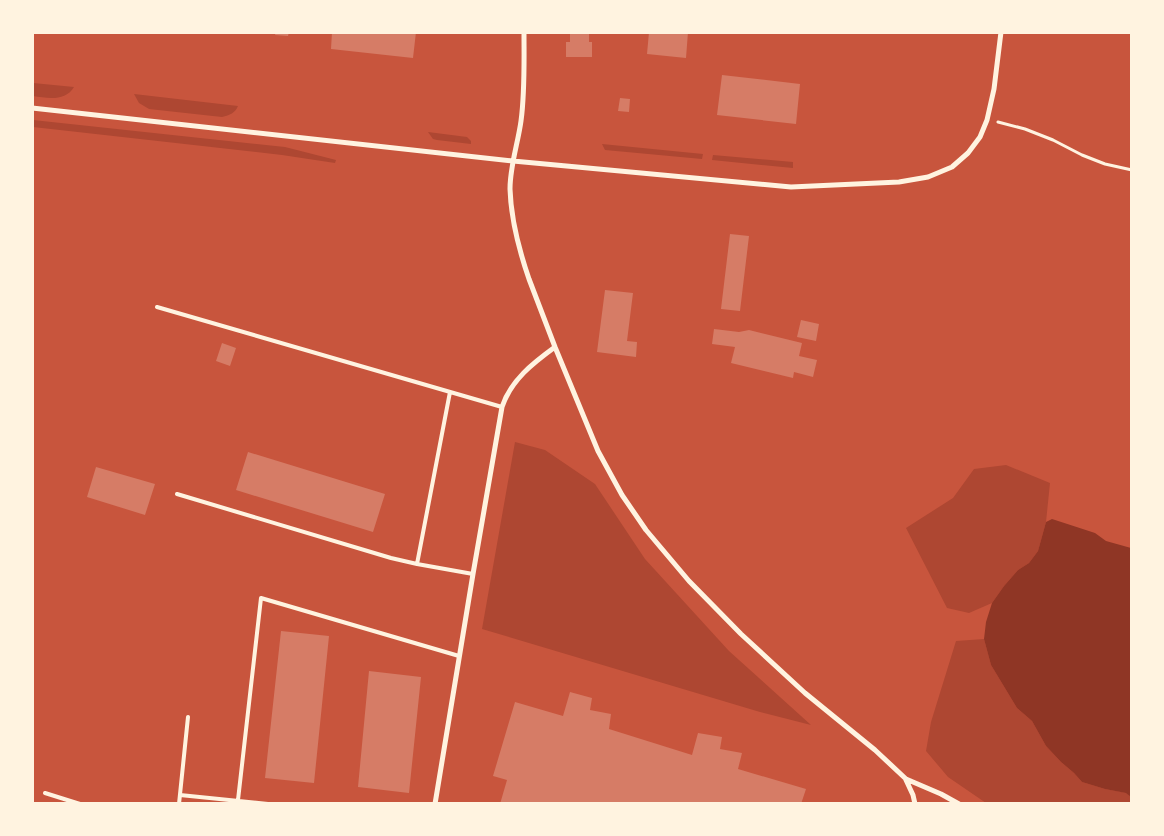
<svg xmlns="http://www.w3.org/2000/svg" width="1164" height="836" viewBox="0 0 1164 836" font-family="'Playfair Display',serif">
<rect width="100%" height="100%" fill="#c8553d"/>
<path fill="#ae4732" d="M33,83L74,87C65,102 47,98 33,96Z
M134,94L238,106C235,113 230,115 222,117L149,109L139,103Z
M33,120L285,147L336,160L335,163L282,155L33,127Z
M428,132L467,137L471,141V144L437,140L433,139Z
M602,144L703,154L702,159L605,150Z
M713,155L793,162V168L712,160Z
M515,442L545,450L595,484L645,559L729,651L811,725L760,712L482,629Z
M1006,465L1050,483L1046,522L1038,551L1029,563L1018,570L1004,586L992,603L969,613L947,608L906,528L953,498L974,469Z
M984,639L991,665L1017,708L1032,721L1046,746L1061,762L1074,773L1082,782L1105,789L1127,793L1131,797V803H986L948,777L926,751L931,722L956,641Z"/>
<path fill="#8f3625" d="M1052,519L1095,533L1106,541L1131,548V797L1126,793L1105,789L1082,782L1074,773L1061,762L1046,746L1032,721L1017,708L991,665L984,639L986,622L992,603L1004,586L1018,570L1029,563L1038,551L1046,522Z"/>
<path fill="#d67c66" d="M276,32H289L288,36L275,35Z
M332,32H416L413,58L331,49Z
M570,32H589V42H592V57H566V42H570Z
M649,32H688L686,58L647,54Z
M722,75L800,84L796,124L717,115Z
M620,98L630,99L629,112L618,111Z
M730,234L749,236L740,311L721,309Z
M605,290L633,293L627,341L637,342L636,357L597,352Z
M801,320L819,324L816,341L797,337Z
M714,329L739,332L749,330L802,343L799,356L817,360L813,377L794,372L793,378L731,363L735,347L712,344Z
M222,343L236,348L230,366L216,361Z
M248,452L385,494L373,532L236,490Z
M96,467L155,484L145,515L87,497Z
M281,631L329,636L314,783L265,778Z
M369,671L421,677L409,793L358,787Z
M570,692L592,698L590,710L611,714L609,729L692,755L698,733L722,737L720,749L742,753L738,769L806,789L801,804H500L507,780L493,776L515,702L563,716Z"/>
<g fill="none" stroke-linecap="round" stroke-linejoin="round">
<path stroke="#fff3e0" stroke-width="3" d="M998,122L1025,129L1053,140L1082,155L1105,164L1132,170"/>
<path stroke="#fff3e0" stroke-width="4" d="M157,307L502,407
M177,494L391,558L417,564L473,574
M417,564L450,392
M45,793L80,804
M180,795L268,804
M238,800L261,598L459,656
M179,804L188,717"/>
<path stroke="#fff3e0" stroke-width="5" d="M524,32C524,62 525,92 521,121C518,143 510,166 510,189C511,220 519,250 529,279L555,347L598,451L622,495L646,530L689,581L741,634L805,693L875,750L906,779L941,794L959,804
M32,108L513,161L791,187L899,182L928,177L952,167L968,153L980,137L987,120L994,89L1001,32
M906,780L913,795L915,804
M435,804L473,574L502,407C511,380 533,363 555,347"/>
</g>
<rect width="1164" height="836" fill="none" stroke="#fff3e0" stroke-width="68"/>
</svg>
